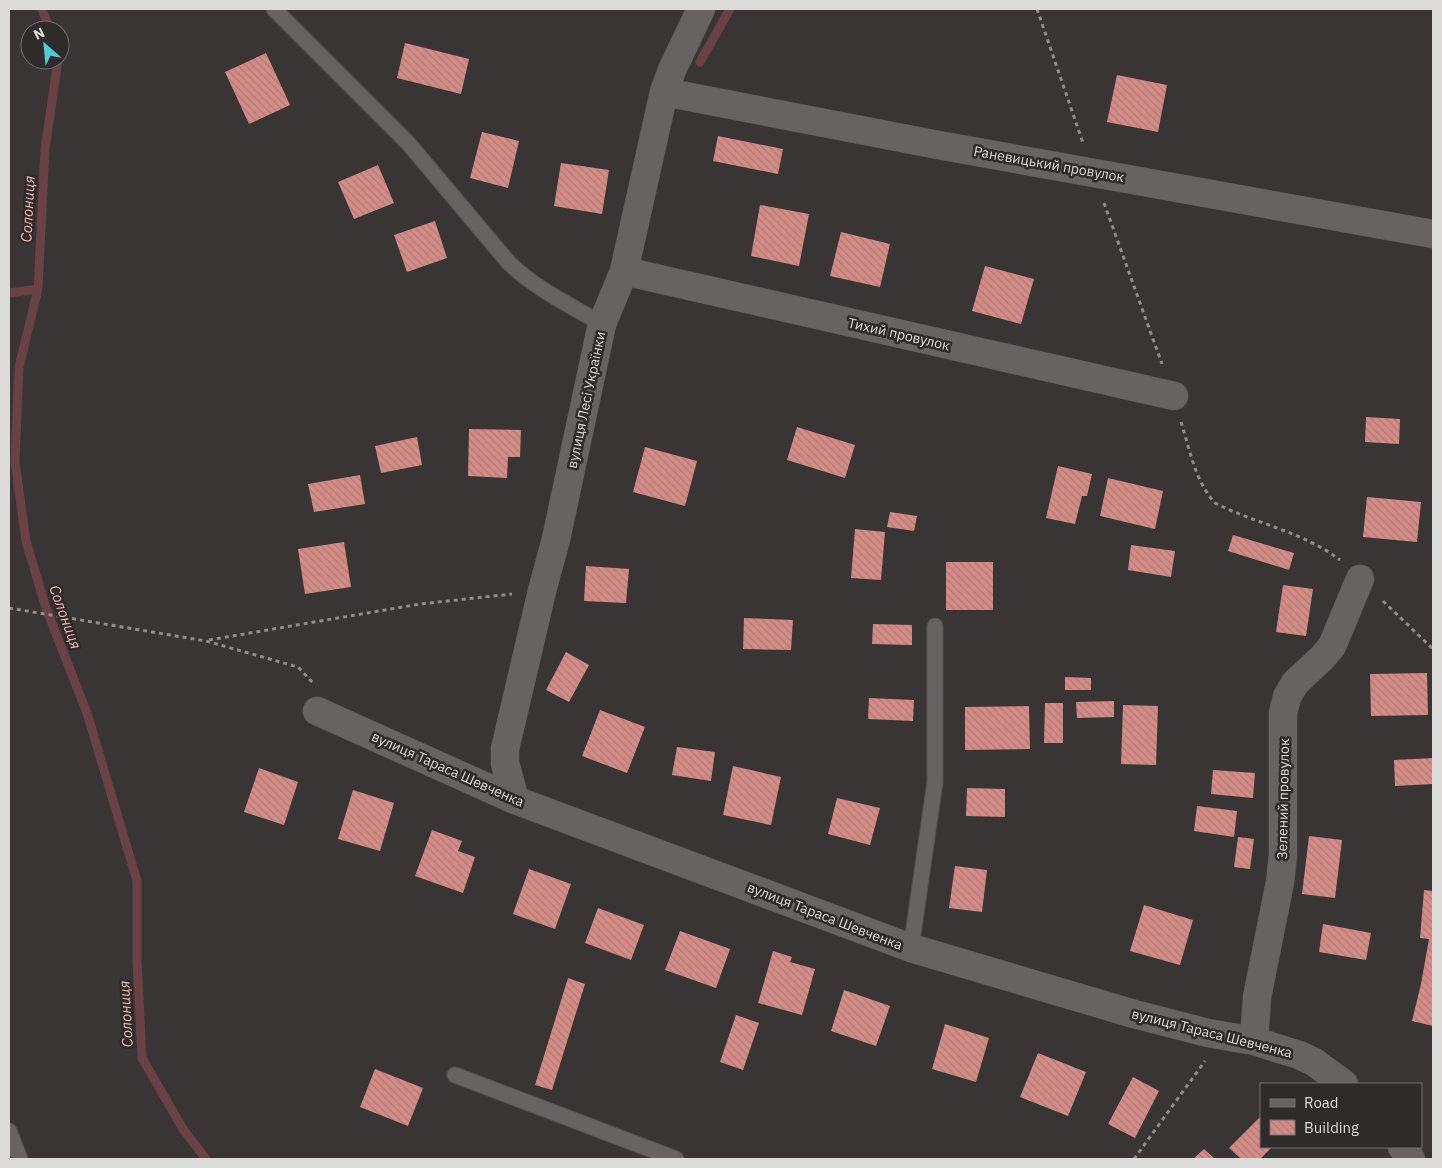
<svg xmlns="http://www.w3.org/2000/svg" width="1442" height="1168" viewBox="0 0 1442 1168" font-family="'IBM Plex Sans',sans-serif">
<defs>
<pattern id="building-back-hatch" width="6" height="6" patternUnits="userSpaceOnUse" patternTransform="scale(1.25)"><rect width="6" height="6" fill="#d48c87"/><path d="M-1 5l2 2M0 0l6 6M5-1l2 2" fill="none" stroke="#b07976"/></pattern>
</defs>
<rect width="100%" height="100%" fill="#383534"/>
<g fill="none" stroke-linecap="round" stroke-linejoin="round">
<path stroke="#6a4144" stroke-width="9" d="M42,9L50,30
M58,60L45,149L38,289L19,367L15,462L26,541L46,608L87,713L137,881V960L142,1058L183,1129L206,1159
M700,62L730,9
M9,293L38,289"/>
</g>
<path fill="url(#building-back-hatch)" d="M405,43L469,59L461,94L397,78Z
M266,53L290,105L249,124L225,72Z
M1117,75L1167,85L1158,132L1107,122Z
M482,132L519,141L508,188L470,178Z
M718,136L783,149L778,174L713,161Z
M561,163L609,170L602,214L554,206Z
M378,165L394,203L354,219L338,182Z
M760,205L809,214L799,266L751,256Z
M435,221L447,258L407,272L394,235Z
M841,232L890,244L880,287L830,276Z
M985,266L1034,279L1021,324L972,311Z
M1366,417L1400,419L1399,444L1365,442Z
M797,427L855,445L845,478L787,460Z
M469,429L521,430L520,457H508L507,478L468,476Z
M417,437L422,465L381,473L375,446Z
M645,447L697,461L685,506L633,492Z
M1058,466L1092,474L1087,496H1082L1075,524L1046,518Z
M360,475L365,504L314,512L308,484Z
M1108,478L1163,491L1155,529L1100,516Z
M1367,497L1421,502L1417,542L1363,537Z
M890,512L917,516L914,531L887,527Z
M855,529L885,532L881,580L851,578Z
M1233,535L1294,553L1289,570L1228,551Z
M344,542L351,587L305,594L298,549Z
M1131,545L1175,551L1171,577L1128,570Z
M946,562H993V610H946Z
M586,566L629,569L626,603L584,601Z
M1283,585L1313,589L1306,636L1276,632Z
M744,618L793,620L791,650L743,649Z
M873,624L912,625V645L872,644Z
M566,652L589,665L569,702L546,690Z
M1427,673L1428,715L1371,716L1370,674Z
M1065,677L1091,678V690H1065Z
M869,698L914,700L913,721L868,719Z
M1114,701V717L1077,718L1076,702Z
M1045,703H1063V743H1044Z
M1123,705L1158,706L1156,765L1121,764Z
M1029,706L1030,749L965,750V707Z
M600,710L645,727L627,773L582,756Z
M677,747L715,752L711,781L672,775Z
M1433,758V784L1395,786L1394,760Z
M733,766L781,777L771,825L723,815Z
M259,768L298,782L284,825L244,812Z
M1213,770L1255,773L1253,798L1211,794Z
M967,788L1005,789V817L966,816Z
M353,790L394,803L380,851L338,839Z
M837,798L880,808L870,845L828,834Z
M1197,806L1237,811L1234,837L1194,831Z
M432,830L462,841L458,851L475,857L463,893L415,876Z
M1309,836L1342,840L1335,898L1302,894Z
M1238,837L1254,839L1250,869L1234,867Z
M955,866L987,870L982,912L949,908Z
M529,869L571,884L555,929L513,914Z
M1424,890L1433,891V1026L1412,1021L1421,984L1429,939L1420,938Z
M1144,905L1193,920L1180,965L1130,951Z
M598,908L644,925L631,960L585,943Z
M1323,924L1371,933L1366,960L1319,952Z
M680,931L730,949L716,988L665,970Z
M773,951L792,957L790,962L815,969L802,1015L758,1003Z
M568,978L585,984L552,1090L535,1085Z
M844,990L890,1006L876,1046L831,1031Z
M736,1015L759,1023L743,1070L720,1062Z
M945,1024L989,1038L976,1082L932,1069Z
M1038,1053L1086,1072L1068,1116L1020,1097Z
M375,1069L423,1088L408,1126L360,1107Z
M1133,1077L1159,1091L1135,1138L1108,1124Z
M1261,1116V1147H1272L1260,1159H1241L1229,1148Z
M1204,1149L1215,1159H1193Z"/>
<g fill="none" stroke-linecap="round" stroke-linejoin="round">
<defs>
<path id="service" d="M274,9L408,143L509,263C536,289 570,305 602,324
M911,948L935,782V626
M455,1075L676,1159
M9,1131L20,1159"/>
<path id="minor" d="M664,92L933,144L1433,234
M624,271L1174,396
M317,711L515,800L911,948L1134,1014L1208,1033L1254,1041L1299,1055L1314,1062L1344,1084
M515,800L505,763V749L542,591L556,539L602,324L624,271L664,92L672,70L701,9
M1254,1041L1257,997L1280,882L1283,855V713L1287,697L1295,683L1322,658L1332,646L1360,579
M1402,1147L1411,1159"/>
</defs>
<use href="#service" stroke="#555151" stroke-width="17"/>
<use href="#minor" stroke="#555151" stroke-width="29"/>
<path stroke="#8f8c8c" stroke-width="3" stroke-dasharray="4 4" stroke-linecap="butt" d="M1037,9L1083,143
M1104,203L1162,364
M1181,422C1190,450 1195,481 1215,503C1256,524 1304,532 1340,560
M1383,601L1433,649
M9,608L206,641L298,667L313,683
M209,640L420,604L512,594
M1134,1159L1205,1061"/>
<use href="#service" stroke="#676362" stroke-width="15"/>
<use href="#minor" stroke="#676362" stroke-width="28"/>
</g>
<g text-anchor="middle" stroke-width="5" stroke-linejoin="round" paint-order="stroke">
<g font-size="14" fill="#dddada" stroke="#2e2b2a">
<text transform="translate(1049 164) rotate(10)" y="5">Раневицький провулок</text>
<text transform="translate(899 334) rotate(13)" y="5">Тихий провулок</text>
<text transform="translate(586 400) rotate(-78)" y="5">вулиця Лесі Українки</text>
<text transform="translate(448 769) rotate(24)" y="5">вулиця Тараса Шевченка</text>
<text transform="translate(1283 799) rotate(-89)" y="5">Зелений провулок</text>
<text transform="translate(825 916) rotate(21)" y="5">вулиця Тараса Шевченка</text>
<text transform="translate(1212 1033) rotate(14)" y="5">вулиця Тараса Шевченка</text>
</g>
<g font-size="15" font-style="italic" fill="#f4b7b2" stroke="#2e2b2a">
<text transform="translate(28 209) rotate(-87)" y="5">Солониця</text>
<text transform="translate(65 617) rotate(70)" y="5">Солониця</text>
<text transform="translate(126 1014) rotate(-93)" y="5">Солониця</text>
</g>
</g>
<rect width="1442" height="1168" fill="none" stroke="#dddada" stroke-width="20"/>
<rect x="1260" y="1083" width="162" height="65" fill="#2e2b2a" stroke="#747170"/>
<rect x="1270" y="1099" width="25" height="8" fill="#676362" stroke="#747170"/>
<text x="1304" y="1108" font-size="15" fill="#dddada">Road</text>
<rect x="1270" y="1120" width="25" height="15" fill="url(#building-back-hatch)" stroke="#747170"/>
<text x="1304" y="1133" font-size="15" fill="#dddada">Building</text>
<g transform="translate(45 45) rotate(333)"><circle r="24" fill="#2e2b2a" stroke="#747170"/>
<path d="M0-4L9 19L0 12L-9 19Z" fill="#52cbd7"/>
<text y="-8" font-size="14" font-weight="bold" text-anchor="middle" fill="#dddada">N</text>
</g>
</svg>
